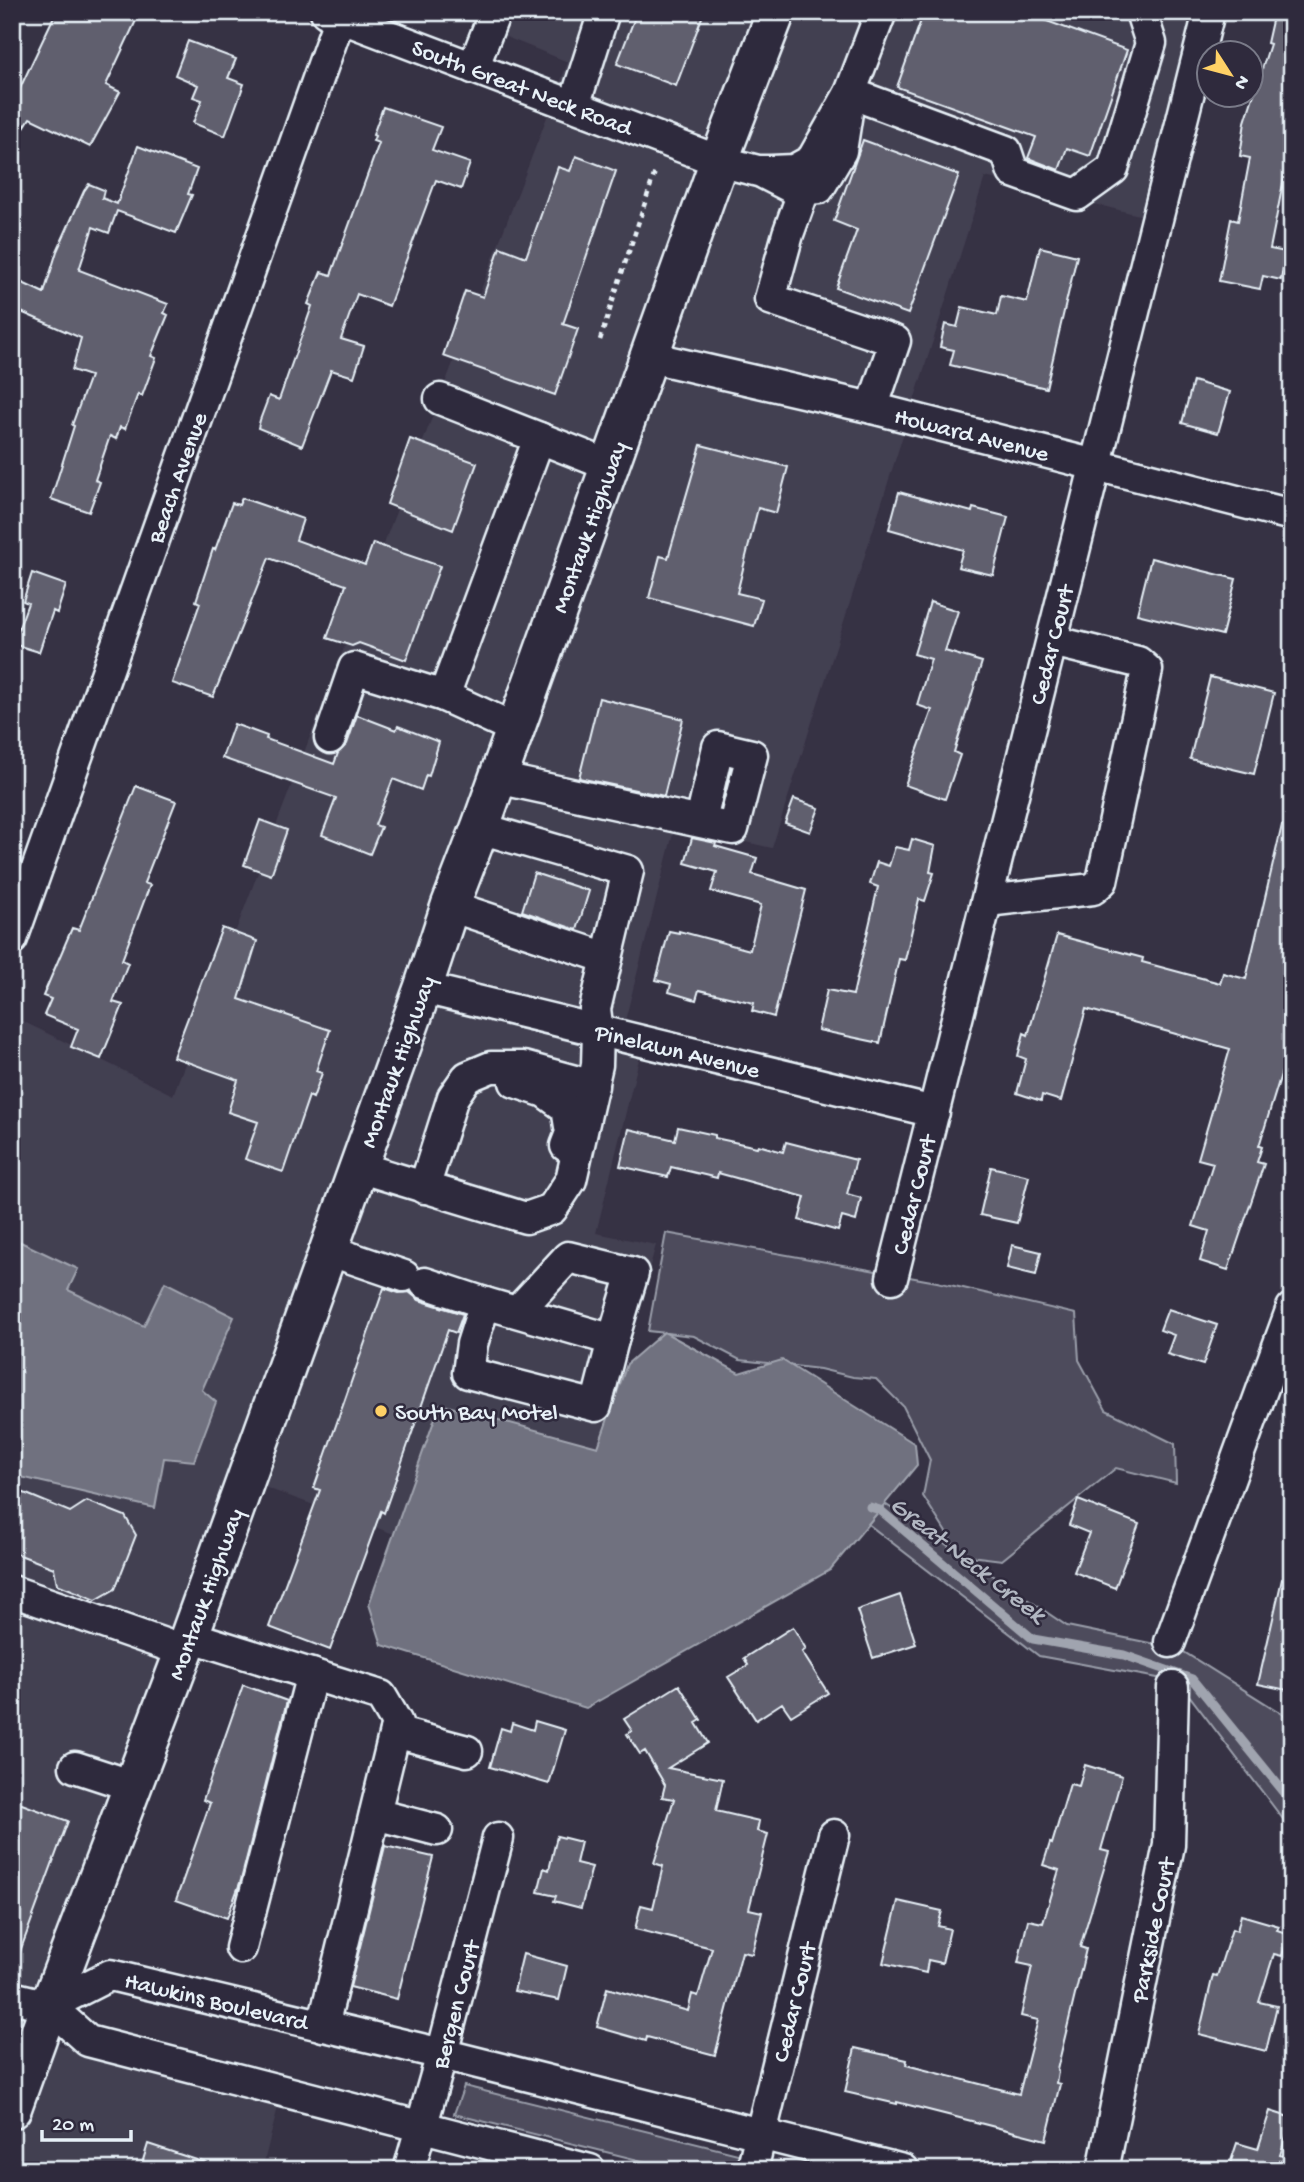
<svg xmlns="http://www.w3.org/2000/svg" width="1304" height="2182" viewBox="0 0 1304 2182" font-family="'Gochi Hand',sans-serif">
<rect width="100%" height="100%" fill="#363244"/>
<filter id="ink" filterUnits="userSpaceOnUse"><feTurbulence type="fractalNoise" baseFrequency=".0143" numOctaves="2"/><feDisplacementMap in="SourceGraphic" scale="14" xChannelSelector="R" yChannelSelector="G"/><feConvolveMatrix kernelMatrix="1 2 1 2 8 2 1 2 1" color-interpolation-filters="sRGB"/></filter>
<g filter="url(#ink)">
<path fill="#433f51" d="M444,12H1198L1147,217L985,177L772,848L675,826L619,1044L641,1051L596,1233L656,1245L598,1447L440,1404L394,1534L239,1478L28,2037L279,2103L262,2170H12V1475L155,1507L164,1458L194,1461L202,1390L234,1318L145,1327L67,1290L78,1269L12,1238V1016L173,1095L568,62Z"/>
<path fill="#4d4b5c" stroke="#9a9eaa" stroke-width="2" d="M666,1233L937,1282L1076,1314L1079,1360L1106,1410L1175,1444L1176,1483L1116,1468L1002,1560L962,1555L1067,1626L1179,1649L1292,1720V1831L1179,1682L1039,1656L868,1524L885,1504L959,1553L923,1496L930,1460L903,1406L876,1379L853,1377L820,1369L740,1360L694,1336L648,1331Z
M464,2086L802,2170H678L454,2114Z"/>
<path fill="#70717f" stroke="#a0a4af" stroke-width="2" d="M12,1238L78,1269L68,1290L144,1326L165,1282L234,1317L202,1390L216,1402L194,1461L164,1458L155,1508L12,1475Z
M664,1332L739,1373L782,1360L915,1444L917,1465L830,1570L586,1708L382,1645L369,1604L440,1404L598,1447L627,1364Z"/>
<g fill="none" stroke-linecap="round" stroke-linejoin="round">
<path stroke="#a0a4af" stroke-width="9" d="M870,1507L880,1510L1033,1639L1124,1655L1192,1679L1292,1802"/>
</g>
<path fill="#605e6e" stroke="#e8f1f8" stroke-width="2" d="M56,12H140L106,85L120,92L90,147L30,118L12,147V105Z
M637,12H704L676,86L617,64Z
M924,12H1022L1127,50L1090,156L1067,148L1059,170L1028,158L1036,137L897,87Z
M1274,12H1292V138L1270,249L1286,252L1281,280L1263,276L1260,289L1219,281L1231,219L1238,221L1250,158L1240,156L1245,122L1270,44L1267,43Z
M188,41L236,59L228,78L244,84L225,136L193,123L202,100L193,97L198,85L175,75Z
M383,107L441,127L432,150L470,163L461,189L436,180L389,306L357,294L341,339L364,346L354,377L331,370L302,446L258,428L260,420L269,396L279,400L312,306L308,304L321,272L331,275L379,143L373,141L375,136L373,135Z
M863,140L959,175L908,314L836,288L857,230L834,221Z
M138,146L197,169L188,194L192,195L176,233L117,211L109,233L93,227L79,270L168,304L164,313L168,315L151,356L156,358L142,396L138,394L125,429L120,427L116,439L110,436L95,480L100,482L89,512L51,499L74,426L72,425L90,376L72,370L81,338L12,308V278L44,293L57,251L84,191L89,184L104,190L102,198L117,204Z
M576,156L616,171L563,324L578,329L555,395L443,356L465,291L483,297L500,247L526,257L558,167L570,171Z
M1040,247L1077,256L1046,388L950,365L954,350L940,347L945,324L957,327L962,307L997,315L1001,296L1027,302Z
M1193,381L1230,392L1218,433L1182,423Z
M410,439L477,463L453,530L387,504Z
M701,445L788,467L776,513L758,508L737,593L762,599L754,626L649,598L660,556L668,558Z
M899,492L972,512L973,508L1008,517L993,575L958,567L963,550L889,529Z
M242,498L303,519L296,540L365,565L373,543L440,566L406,660L359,643L352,646L327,638L346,585L269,558L213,697L172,683L200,603L196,601L213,549L215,550L232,503L239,505Z
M1151,558L1236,579L1222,635L1137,614Z
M32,573L66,585L57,613L53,611L39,652L13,644L28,603L23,601Z
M930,602L958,611L945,651L982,662L954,752L960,755L945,799L905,785L932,710L917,705L931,659L914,654Z
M1210,677L1274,693L1254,774L1190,759Z
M599,698L683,719L664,796L579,778Z
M357,715L396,730L398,726L439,742L429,776L426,775L421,790L393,779L375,825L381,827L370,854L322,835L336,798L222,758L234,724L267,736L266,739L334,764L338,753L347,744Z
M136,786L176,801L144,883L150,885L122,960L128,963L113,1002L123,1005L101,1059L71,1047L78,1029L44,1015L51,999L43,996L72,928L79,930Z
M794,799L819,808L810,832L785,823Z
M260,820L287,830L271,875L244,865Z
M1282,825L1292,826V1056L1287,1055L1259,1146L1262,1147L1257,1162L1264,1164L1228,1270L1200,1261L1209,1231L1193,1226L1213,1163L1198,1159L1230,1049L1086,1009L1061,1101L1042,1095L1041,1101L1017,1093L1026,1059L1018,1056L1024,1033L1028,1035L1057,935L1143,958L1142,962L1220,983L1223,973L1246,979Z
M692,838L716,843L715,846L757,858L752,874L806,890L774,1017L752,1011L754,1003L699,990L696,1000L669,992L671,984L656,980L669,931L679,933V931L750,950L761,905L711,891L717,872L685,863Z
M912,839L935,846L930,872L934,873L925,901L919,899L905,960L899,959L880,1043L818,1030L827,990L853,995L878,887L870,884L877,862L889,866L895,847L909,850Z
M534,873L589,891L577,930L522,911Z
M222,928L257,941L239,999L330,1030L316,1071L322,1073L313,1098L309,1096L283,1172L245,1159L258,1122L228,1112L238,1080L173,1057Z
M678,1127L715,1135V1138L757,1147L758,1145L783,1152L786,1142L856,1160L847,1194L861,1198L856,1221L842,1217L838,1231L799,1220L805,1197L718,1173L717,1178L671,1167L668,1177L620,1166L629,1129L675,1140Z
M991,1167L1029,1176L1017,1223L980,1215Z
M1012,1245L1041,1252L1036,1275L1007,1268Z
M384,1288L399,1293L409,1292L419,1300L463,1314L456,1333L448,1330L384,1513L381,1511L330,1650L269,1627L320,1490L314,1488Z
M1168,1309L1217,1325L1203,1365L1167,1354L1174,1335L1160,1330Z
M12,1488L70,1512L87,1501L125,1516L136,1535L115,1589L96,1600L57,1584L54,1568L12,1552Z
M1078,1500L1139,1524L1115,1588L1074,1572L1089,1533L1069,1525Z
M1282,1579L1292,1580V1691L1258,1684Z
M900,1595L916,1644L873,1658L857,1610Z
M793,1627L806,1649L802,1652L828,1693L791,1716L782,1703L756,1720L728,1677L748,1665L744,1658Z
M243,1685L287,1701L241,1880L227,1918L176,1900L210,1803L203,1800Z
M679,1685L701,1720L696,1723L708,1743L668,1768L723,1779L716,1811L759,1821L757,1831L768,1834L749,1909L762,1912L752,1954L742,1952L715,2055L647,2037L646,2041L597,2027L607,1988L688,2011L692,1994L698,1996L712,1948L635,1929L641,1905L653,1908L663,1866L654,1863L674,1799L662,1797L665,1785L645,1751L640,1754L627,1734L632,1731L624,1719Z
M535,1721L565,1730L549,1784L490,1767L501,1728L510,1731L512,1723L533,1730Z
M1085,1765L1122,1776L1101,1850L1109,1852L1080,1947L1086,1949L1057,2070L1058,2071L1056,2083L1060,2084L1046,2140L897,2102V2104L845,2092L855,2048L907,2060L906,2065L1019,2094L1038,2020L1021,2016L1032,1966L1018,1963L1028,1920L1043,1923L1059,1870L1043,1865L1050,1843L1052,1844L1070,1784L1079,1786Z
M19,1803L68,1821L15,1965H12V1822Z
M557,1836L581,1842L576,1863L592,1867L581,1908L554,1901L556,1896L538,1892L544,1868L549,1870Z
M385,1846L433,1857L397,1999L350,1987Z
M898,1901L942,1911L938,1926L950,1929L942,1963L928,1960L926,1973L883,1963Z
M1241,1915L1279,1926L1277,1930L1289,1934L1282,1956L1274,1954L1259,2002L1277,2006L1266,2051L1199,2034L1213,1975L1217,1976L1232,1929L1237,1931Z
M523,1954L567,1966L559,2000L514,1991Z
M1270,2111L1292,2118L1280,2155L1292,2159V2170H1228L1237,2143L1258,2149Z
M148,2144L212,2165V2170H140Z"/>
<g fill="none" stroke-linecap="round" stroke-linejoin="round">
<defs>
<g id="minor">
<path id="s1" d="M326,12L719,161L758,171H771L794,170L812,160L850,93L881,12"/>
<path d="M473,68L495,12"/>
<path d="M574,106L604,12"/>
<path d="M765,174L796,190L819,188L841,151L850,93L1006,151L1013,172L1077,195L1113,169L1151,43L1141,12"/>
<path d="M804,190L788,234L770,299L895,341L872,408"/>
<path id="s2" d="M650,357L872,408L1292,515"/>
<path d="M440,399L611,466"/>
<path d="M444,696L539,438"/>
<path d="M330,738L354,668L444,696L516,729"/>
<path d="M497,778L733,829L752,755L718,747L701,821"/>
<path d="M480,828L628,871L607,958"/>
<path d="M987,901L1093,889L1102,881L1147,670L1138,662L1052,641"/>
<path id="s3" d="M12,939L340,17"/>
<path id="s4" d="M423,988L934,1112"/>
<path d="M515,1082L545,1092L567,1108L571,1133L566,1146"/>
<path d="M358,1167L526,1218L552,1209L571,1180L597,1065L598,1032L595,1009L607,958L450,906"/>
<path d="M424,1188L453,1097L467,1077L491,1067H523L593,1086"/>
<path d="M328,1250L404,1276"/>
<path id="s5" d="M892,1278L1209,12"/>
<path d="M425,1283L485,1303L613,1340L633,1273L568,1257L518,1311"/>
<path d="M485,1303L472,1344L468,1373L596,1406L613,1340"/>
<path d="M12,1591L184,1651"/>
<path d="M189,1636L381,1696L397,1723L323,2026"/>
<path d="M1170,1642L1292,1308"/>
<path d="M395,1732L467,1751"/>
<path d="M75,1767L133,1786"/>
<path d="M375,1814L437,1830"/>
<path d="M241,1948L312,1674"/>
<path d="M12,1997L49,2006L88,2041L590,2170"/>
<path id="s6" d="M49,2006L110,1975L442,2054L903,2170"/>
<path id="s7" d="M409,2170L442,2054L498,1838"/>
<path id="s8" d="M752,2170L834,1835"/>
<path id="s9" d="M1103,2170L1169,1845L1173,1687"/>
</g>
<g id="major">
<path id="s10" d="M12,2109L49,2006L184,1651L423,988L450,906L480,828L719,161L776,12"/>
</g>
</defs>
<use href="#minor" stroke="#e8f1f8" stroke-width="35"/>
<use href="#major" stroke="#e8f1f8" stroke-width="42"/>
<path stroke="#e8f1f8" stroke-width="4.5" stroke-dasharray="5 5" stroke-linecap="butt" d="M600,340L655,172"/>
<use href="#minor" stroke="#2f2a3d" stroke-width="30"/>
<use href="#major" stroke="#2f2a3d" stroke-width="37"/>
</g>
</g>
<circle fill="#ffd166" stroke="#2f2a3d" stroke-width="2.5" cx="381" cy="1411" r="7"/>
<g text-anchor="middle" stroke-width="5" stroke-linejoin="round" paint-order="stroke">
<g font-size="24" fill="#e8f1f8" stroke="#2f2a3d">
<text dy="8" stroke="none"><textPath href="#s1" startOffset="210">South Great Neck Road</textPath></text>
<text dy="8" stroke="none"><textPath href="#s2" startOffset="331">Howard Avenue</textPath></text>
<text dy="8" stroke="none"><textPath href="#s3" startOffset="490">Beach Avenue</textPath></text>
<text dy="8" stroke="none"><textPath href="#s10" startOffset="1684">Montauk Highway</textPath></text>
<text dy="8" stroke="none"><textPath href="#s5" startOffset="653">Cedar Court</textPath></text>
<text dy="8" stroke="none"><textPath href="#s4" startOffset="262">Pinelawn Avenue</textPath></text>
<text dy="8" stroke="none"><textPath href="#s10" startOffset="1116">Montauk Highway</textPath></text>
<text dy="8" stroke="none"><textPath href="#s5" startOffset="86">Cedar Court</textPath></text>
<text dy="8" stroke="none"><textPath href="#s10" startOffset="550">Montauk Highway</textPath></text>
<text dy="8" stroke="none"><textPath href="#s9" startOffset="245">Parkside Court</textPath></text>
<text dy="8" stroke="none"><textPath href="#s6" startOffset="178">Hawkins Boulevard</textPath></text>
<text dy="8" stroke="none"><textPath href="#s8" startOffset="173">Cedar Court</textPath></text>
<text dy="8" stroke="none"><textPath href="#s7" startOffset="172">Bergen Court</textPath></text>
</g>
<g font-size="24" fill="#e8f1f8" stroke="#2f2a3d" text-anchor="start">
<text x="395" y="1419">South Bay Motel</text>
</g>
<g font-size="26" font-style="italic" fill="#b2b7c2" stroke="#2f2a3d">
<text transform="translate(969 1558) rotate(38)" y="9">Great Neck Creek</text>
</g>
</g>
<rect width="1304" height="2182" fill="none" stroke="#2f2a3d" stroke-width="42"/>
<rect x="21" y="21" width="1262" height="2140" fill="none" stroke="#e8f1f8" stroke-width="2.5" filter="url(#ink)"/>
<g transform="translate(1230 74) rotate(126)"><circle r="33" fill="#2f2a3d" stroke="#797a88" stroke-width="2"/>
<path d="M0-5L12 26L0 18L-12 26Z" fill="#ffd166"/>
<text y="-10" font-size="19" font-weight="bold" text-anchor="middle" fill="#e8f1f8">N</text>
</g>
<path d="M42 2130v10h89v-10" fill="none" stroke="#e8f1f8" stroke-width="3.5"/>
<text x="52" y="2130" font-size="21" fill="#e8f1f8" stroke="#2f2a3d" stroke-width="5" paint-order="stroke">20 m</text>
</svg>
